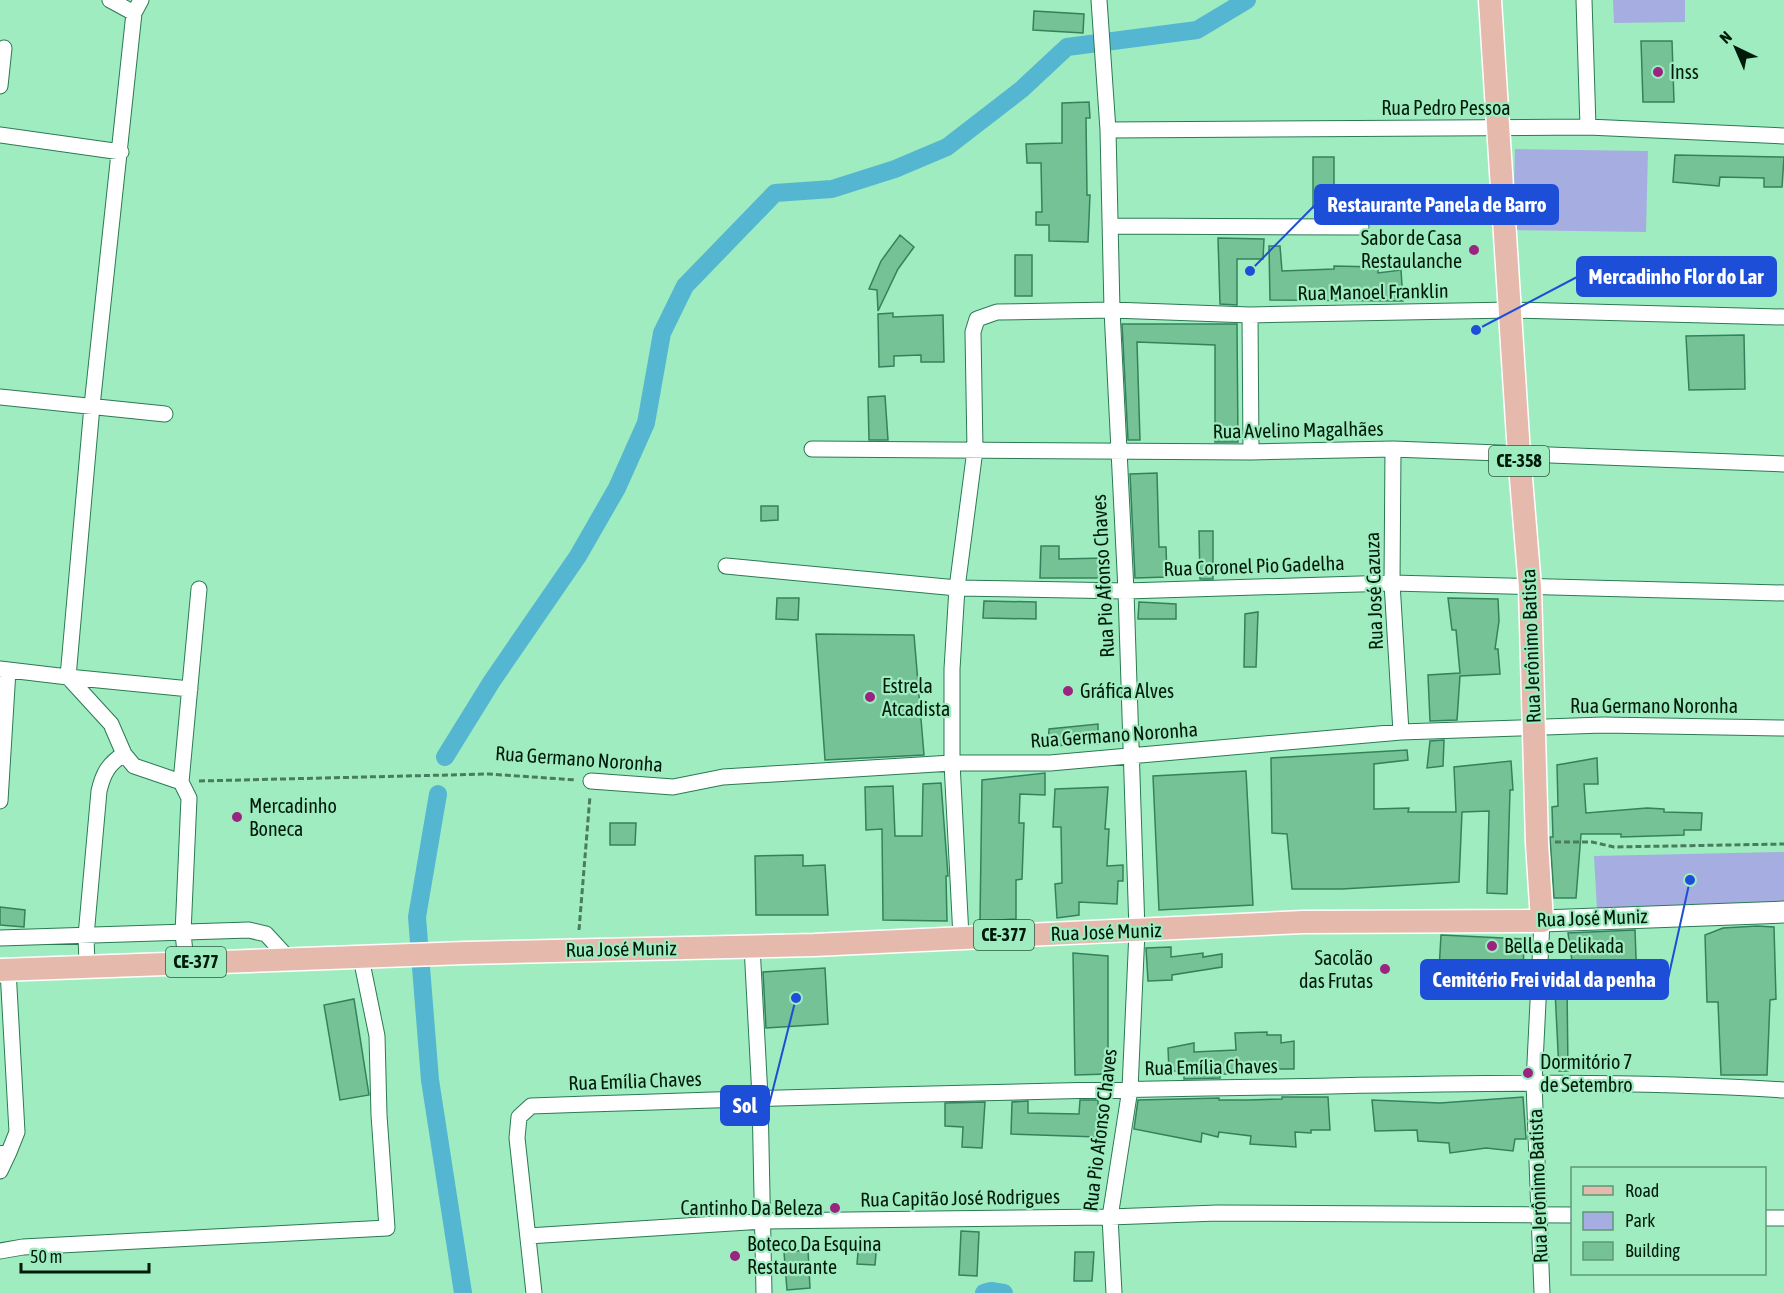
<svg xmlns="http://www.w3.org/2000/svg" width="1784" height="1293" viewBox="0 0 1784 1293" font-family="'Asap Condensed',sans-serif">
<rect width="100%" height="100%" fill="#9eecbf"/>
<path fill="#a6ade1" d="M1613,0H1685V22L1614,23Z
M1515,149L1648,151L1646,232L1513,230Z
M1784,852V905L1597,909L1594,856Z"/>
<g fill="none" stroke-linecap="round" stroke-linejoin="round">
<path stroke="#54b6d1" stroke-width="18" d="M445,757L492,681L578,556L617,488L646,423L662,333L685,286L775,193L832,189L895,169L947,147L1022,89L1067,47L1197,30L1247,0
M438,794L417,917L430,1080L463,1293
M984,1293L991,1291L1004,1293"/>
</g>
<path fill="#75c297" stroke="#34825b" stroke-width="1.5" d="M1034,11L1084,14L1083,33L1033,30Z
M1641,41H1672L1674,102H1643Z
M1089,102L1090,118H1086L1087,195H1090L1088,242L1049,241V225H1036V212H1042L1041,163H1027L1026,144L1062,143V103Z
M1675,155L1784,157L1782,187H1764V178L1720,177L1719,186L1673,182Z
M1313,157H1334V207L1313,208Z
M900,235L914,247L898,269L878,311L877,290L869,289L881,261Z
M1218,238L1264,239L1263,259H1237V305L1220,304Z
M1269,246H1280L1282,271L1334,269V266L1378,267V273L1401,270L1403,301L1270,300Z
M1015,255H1032V296H1015Z
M893,313V317L943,315L944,362H921V355L894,356V366L879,367L878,314Z
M1122,324H1237L1238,442H1215V345L1137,342L1140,440H1128Z
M1744,335L1745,389L1689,390L1686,336Z
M885,396L888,440H869L868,397Z
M1157,473L1159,547H1166L1167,577L1135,578L1130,474Z
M761,506H778V520L761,521Z
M1199,531H1213V579H1200Z
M1041,546H1059V559L1106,558V578H1040Z
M777,598H799L798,620L776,619Z
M1448,598L1498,599L1499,621L1495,649H1498L1500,674L1460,676L1457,720L1430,721L1428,675L1460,673L1456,630H1452Z
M984,601L1036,602V619L983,618Z
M1139,602L1176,604V619H1138Z
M1258,612L1256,667H1244L1245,614Z
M816,634L914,635L924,755L825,760Z
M1098,724V744L1048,746L1049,729Z
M1444,740L1443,766L1427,768L1430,741Z
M1407,750L1408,760L1374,764V809L1409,808L1408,812H1456L1454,767L1511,761L1513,790H1510L1507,894L1487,893L1489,811L1462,812L1459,882L1342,889H1292L1287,834L1272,833L1271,758Z
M1597,758L1598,784H1584L1586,813L1647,808L1664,809V812L1702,813L1701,830H1684V835L1621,837V834H1581L1576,898H1554L1550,837H1553L1552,807L1558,806L1557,765Z
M1246,771L1253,905L1159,910L1153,776Z
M1045,773V795L1020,794L1019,823H1024L1022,879L1016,880V919L980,921L982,780Z
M941,783L948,876H946L947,921L883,920L882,829L866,830L865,787L893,786L895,836H922L923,784Z
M1108,787L1105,829H1109L1107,866L1123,865V881H1118L1117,904L1079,902V915L1057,918L1055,884L1062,883L1061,827H1053L1055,789Z
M610,823H636L635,845H610Z
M803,855V866L825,865L828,915H756L755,856Z
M0,907L25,910L24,927L0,925Z
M1757,926L1774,927L1776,999L1770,1000L1767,1075H1721L1718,1002H1707L1705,935L1723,928Z
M1635,930L1637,985L1614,984V981L1584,982V987L1567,986L1568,1071H1559L1554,970L1573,968L1568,933Z
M1441,935L1524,939L1523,979H1500V973L1487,971L1439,970Z
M1171,947V957L1203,953V957L1222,954V967L1172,975V980L1148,981L1146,948Z
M1073,953L1108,956V1074L1075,1075Z
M825,968L828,1024L766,1028L763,972Z
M354,999L369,1095L340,1100L324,1005Z
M1267,1032V1035H1281V1043L1294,1041V1069H1249L1250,1074H1220V1078L1184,1079V1071H1169L1168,1048L1194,1043V1052L1236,1050L1235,1033Z
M1282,1097H1328L1330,1130H1311V1133L1295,1132L1296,1147L1250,1144L1251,1136L1219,1132L1218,1137L1202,1133L1201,1142L1134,1129L1138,1100L1219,1098V1100H1248L1282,1099Z
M1523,1097L1526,1139H1515L1513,1151L1486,1148L1450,1153L1449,1143L1418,1141L1417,1130L1375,1131L1372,1100L1440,1103Z
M1080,1100H1098V1137L1011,1134L1012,1102L1028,1101V1113L1079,1114Z
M985,1102L982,1148L962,1147L963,1127L945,1126V1103Z
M961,1231L979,1232L977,1276L959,1275Z
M859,1240L877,1241L875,1265L857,1264Z
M808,1250L810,1288L787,1290L784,1252Z
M1075,1252H1094L1092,1281H1074Z"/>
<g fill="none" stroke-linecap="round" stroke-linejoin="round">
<defs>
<path id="minor" d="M110,0L134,13
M141,0L134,13L92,406L68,677L190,689
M1099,0L1108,130L1112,310L1126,591L1137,931L1130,1089L1110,1217L1114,1293
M1584,0L1588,127
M0,86L4,48
M1108,130L1588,127L1784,136
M0,135L121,152
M1110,226L1361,227
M1250,315L1251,452
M0,397L165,414
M812,449L1251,452L1393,449L1784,464
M1393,449L1392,583L1401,732
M726,566L957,588L1126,591L1392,583L1784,593
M0,669L68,677L111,724L124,754L134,766L181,782
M591,781L673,787L723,777L952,763H1050L1401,732L1603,725L1784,728
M0,801L8,670
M961,937L952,763V669L957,588L975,450L973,332L977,319L997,312L1112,310L1250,315L1511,310L1784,317
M0,938L249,930L266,934L289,959
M752,946L760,1097L764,1293
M186,962L183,933L189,798L181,782L199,589
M87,965L86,936L99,791C103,774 108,764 124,754
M0,1154L9,1152L17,1132L8,970
M0,1171L9,1152
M1764,1218H1784
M528,1236L764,1221L1110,1217L1217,1213L1572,1215
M0,1251L23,1247L387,1228L379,1115L377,1036L361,958
M534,1293L517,1138L519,1117L531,1106C778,1097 1026,1091 1274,1087C1444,1084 1614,1079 1784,1090
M1542,1293L1534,1083L1542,921"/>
<path id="secondary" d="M1542,921L1784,912"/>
<path id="primary" d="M0,970L465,953L814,945L1303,922L1542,921L1537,843L1530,587L1519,454L1490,0"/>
</defs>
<use href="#minor" stroke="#2b7a53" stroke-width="17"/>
<use href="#secondary" stroke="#2b7a53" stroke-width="23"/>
<use href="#primary" stroke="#fff" stroke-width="25"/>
<path stroke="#497c5f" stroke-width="3" stroke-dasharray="6 3" stroke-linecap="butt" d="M199,781L489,774L576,780
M1555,842H1592L1614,847L1784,844
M579,930L590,796"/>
<use href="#minor" stroke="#fff" stroke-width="15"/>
<use href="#secondary" stroke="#fff" stroke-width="21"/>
<use href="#primary" stroke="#e5baac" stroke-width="22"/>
</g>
<g fill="#9a2580" stroke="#9eecbf" stroke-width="2">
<circle cx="1658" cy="72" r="6"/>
<circle cx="1474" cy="250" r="6"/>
<circle cx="1068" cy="691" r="6"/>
<circle cx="870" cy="697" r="6"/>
<circle cx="237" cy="817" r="6"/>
<circle cx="1492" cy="946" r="6"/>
<circle cx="1385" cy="969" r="6"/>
<circle cx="1528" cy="1073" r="6"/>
<circle cx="835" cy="1208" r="6"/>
<circle cx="735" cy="1256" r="6"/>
</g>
<g text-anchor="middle" stroke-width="4.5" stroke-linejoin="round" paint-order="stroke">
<g fill="#9eecbf" stroke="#2f5a42" stroke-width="1.5">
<rect x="1489" y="446" width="60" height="30" rx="4.5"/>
<rect x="974" y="920" width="60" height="30" rx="4.5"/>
<rect x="166" y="947" width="60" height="30" rx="4.5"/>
</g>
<g font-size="18" font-weight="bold" fill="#001b0c">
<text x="1519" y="467">CE-358</text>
<text x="1004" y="941">CE-377</text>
<text x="196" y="968">CE-377</text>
</g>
<g font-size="20" fill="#001b0c" stroke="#9eecbf" text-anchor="start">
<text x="1670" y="79">Inss</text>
<text x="1462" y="245" text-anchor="end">Sabor de Casa<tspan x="1462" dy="23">Restaulanche</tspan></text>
<text x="882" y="693">Estrela<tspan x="882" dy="23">Atcadista</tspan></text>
<text x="1080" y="698">Gráfica Alves</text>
<text x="249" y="813">Mercadinho<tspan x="249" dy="23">Boneca</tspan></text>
<text x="1504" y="953">Bella e Delikada</text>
<text x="1373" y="965" text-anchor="end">Sacolão<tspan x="1373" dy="23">das Frutas</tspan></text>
<text x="1540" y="1069">Dormitório 7<tspan x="1540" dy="23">de Setembro</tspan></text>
<text x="823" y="1215" text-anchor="end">Cantinho Da Beleza</text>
<text x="747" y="1251">Boteco Da Esquina<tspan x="747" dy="23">Restaurante</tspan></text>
</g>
<g font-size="20" fill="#001b0c" stroke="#9eecbf">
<text x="1446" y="115">Rua Pedro Pessoa</text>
<text transform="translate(1373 292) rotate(-1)" y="7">Rua Manoel Franklin</text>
<text transform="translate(1298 430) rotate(-1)" y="7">Rua Avelino Magalhães</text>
<text transform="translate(1254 566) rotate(-2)" y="7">Rua Coronel Pio Gadelha</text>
<text transform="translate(1103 576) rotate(-93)" y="7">Rua Pio Afonso Chaves</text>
<text transform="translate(1374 591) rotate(-92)" y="7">Rua José Cazuza</text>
<text transform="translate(1531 646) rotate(-92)" y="7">Rua Jerônimo Batista</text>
<text x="1654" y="713">Rua Germano Noronha</text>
<text transform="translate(1114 735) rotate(-4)" y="7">Rua Germano Noronha</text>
<text transform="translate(579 759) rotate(4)" y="7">Rua Germano Noronha</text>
<text transform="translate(1592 918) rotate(-2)" y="7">Rua José Muniz</text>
<text transform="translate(1106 932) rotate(-2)" y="7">Rua José Muniz</text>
<text transform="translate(621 949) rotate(-1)" y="7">Rua José Muniz</text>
<text transform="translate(1211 1067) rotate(-1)" y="7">Rua Emília Chaves</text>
<text transform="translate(635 1081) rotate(-2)" y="7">Rua Emília Chaves</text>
<text transform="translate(1100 1130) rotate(-83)" y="7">Rua Pio Afonso Chaves</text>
<text transform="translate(1538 1186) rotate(-92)" y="7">Rua Jerônimo Batista</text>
<text transform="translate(960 1198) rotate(-1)" y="7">Rua Capitão José Rodrigues</text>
</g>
</g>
<path fill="none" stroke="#1d4ed8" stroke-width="2" d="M1250 271L1315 205M1476 330L1577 277M1690 880L1668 979M796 998L769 1105"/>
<g fill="#1d4ed8" stroke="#9eecbf" stroke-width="2">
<circle cx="1250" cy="271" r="6"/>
<circle cx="1476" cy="330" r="6"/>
<circle cx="1690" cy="880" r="6"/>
<circle cx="796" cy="998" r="6"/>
</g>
<g fill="#1d4ed8" stroke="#1d4ed8" stroke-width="2">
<rect x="1315" y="185" width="243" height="39" rx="6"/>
<rect x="1577" y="257" width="199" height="39" rx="6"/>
<rect x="1421" y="960" width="247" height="39" rx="6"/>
<rect x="721" y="1086" width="48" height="39" rx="6"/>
</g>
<g font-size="21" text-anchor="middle" font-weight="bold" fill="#fff">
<text x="1437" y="212">Restaurante Panela de Barro</text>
<text x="1676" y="284">Mercadinho Flor do Lar</text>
<text x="1544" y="987">Cemitério Frei vidal da penha</text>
<text x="745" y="1113">Sol</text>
</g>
<rect x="1571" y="1167" width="195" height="108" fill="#9eecbf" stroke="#5f9877" stroke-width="1.5"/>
<rect x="1583" y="1186" width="30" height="9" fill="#e5baac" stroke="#5f9877" stroke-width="1.5"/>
<text x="1625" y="1197" font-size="18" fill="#001b0c">Road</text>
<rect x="1583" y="1212" width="30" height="18" fill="#a6ade1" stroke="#5f9877" stroke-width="1.5"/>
<text x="1625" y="1227" font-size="18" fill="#001b0c">Park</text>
<rect x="1583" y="1242" width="30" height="18" fill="#75c297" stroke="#5f9877" stroke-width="1.5"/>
<text x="1625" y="1257" font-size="18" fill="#001b0c">Building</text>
<g transform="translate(1736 48) rotate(316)" stroke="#9eecbf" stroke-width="4.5" paint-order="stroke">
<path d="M0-4.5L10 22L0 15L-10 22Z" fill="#001b0c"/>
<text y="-9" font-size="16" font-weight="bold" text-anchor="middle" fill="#001b0c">N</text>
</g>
<path d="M21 1263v9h128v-9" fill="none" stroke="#001b0c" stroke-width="3"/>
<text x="30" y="1263" font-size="18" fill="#001b0c" stroke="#9eecbf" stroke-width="4.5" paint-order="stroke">50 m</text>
</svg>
